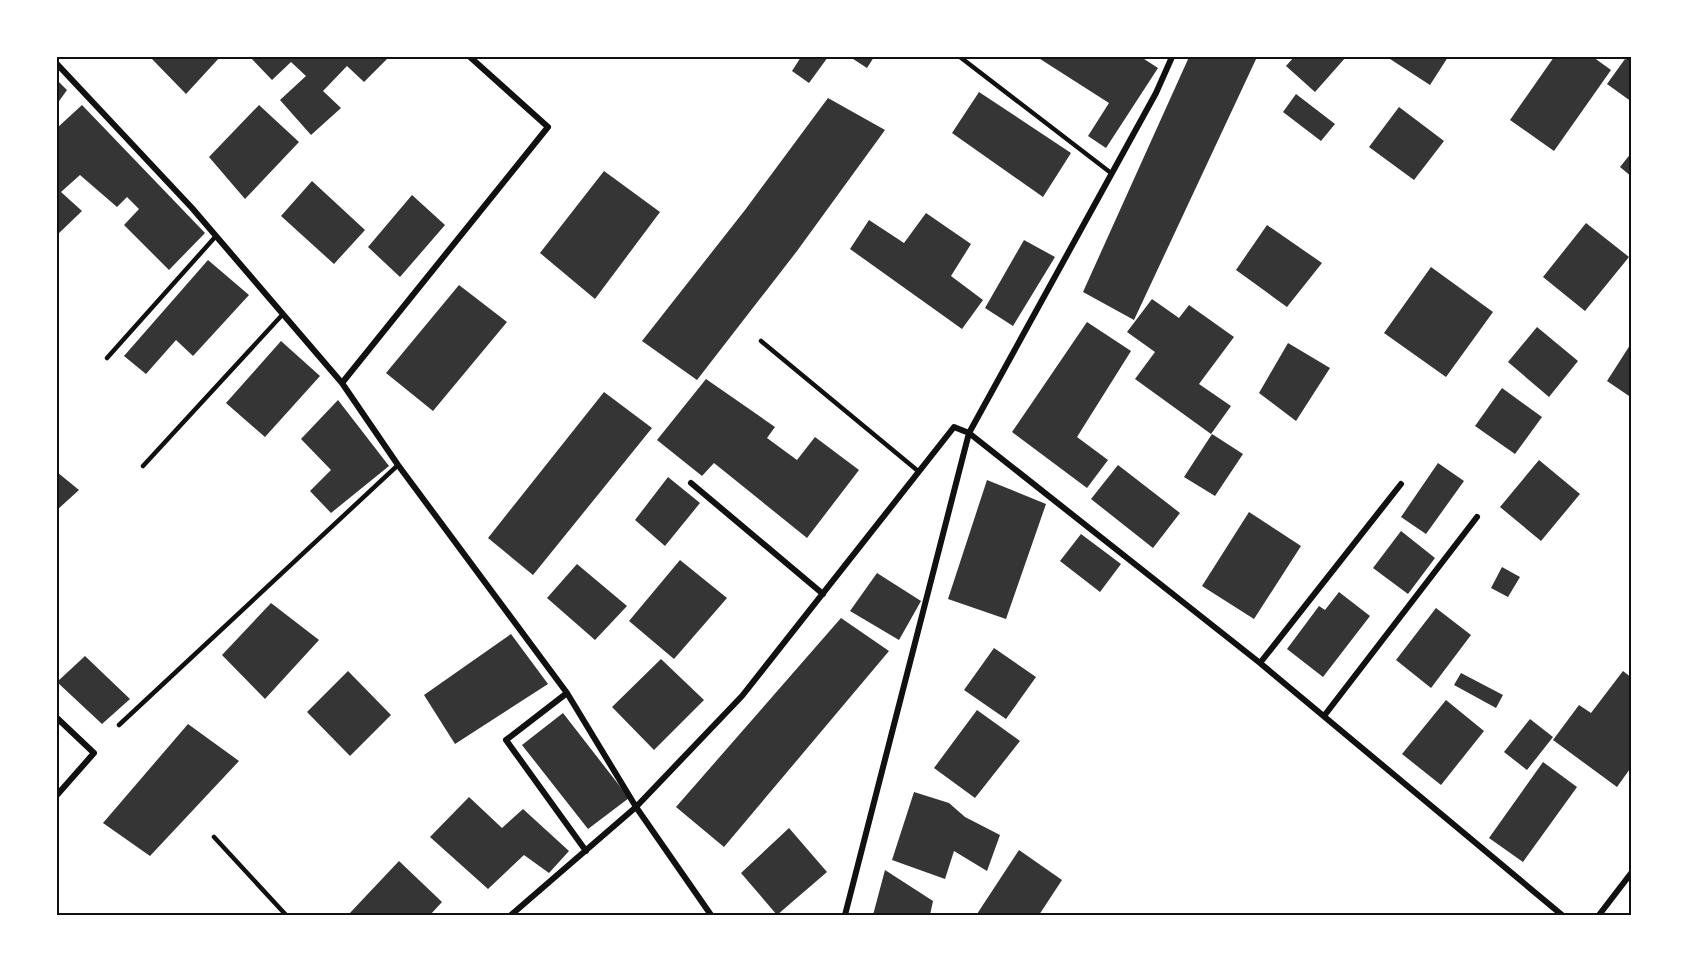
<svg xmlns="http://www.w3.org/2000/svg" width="1689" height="972" viewBox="0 0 1689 972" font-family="Arial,sans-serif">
<rect width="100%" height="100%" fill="#fff"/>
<path fill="#353535" d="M152,57H220L186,94L151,58Z
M250,57H389L364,82L347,66L323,91L341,108L311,135L280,100L306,76L291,62L272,80Z
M801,57H828L809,83L792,71Z
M850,57H874L867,68Z
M1037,57H1141L1158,68L1106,148L1088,136L1109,103Z
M1189,57H1257L1134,320L1083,292Z
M1294,57H1346L1315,92L1286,66Z
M1387,57H1448L1430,85Z
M1554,57H1593L1611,70L1554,151L1510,120Z
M1625,59L1632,62V102L1607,84Z
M57,80L67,90L57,104Z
M979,92L1071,153L1043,197L952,133Z
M1296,94L1335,124L1321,141L1283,112Z
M828,98L885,130L797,251L697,380L642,341L745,210Z
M82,105L205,233L169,270L124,225L139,209L127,197L117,207L80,175L61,192L82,211L57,235V128Z
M259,105L299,142L245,199L209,157Z
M1399,107L1444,141L1414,180L1369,147Z
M1632,152V177L1620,167Z
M604,171L660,212L595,299L540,253Z
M312,181L365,230L334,264L281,216Z
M412,195L445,225L400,277L368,247Z
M926,213L971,244L951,276L983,300L962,329L850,249L869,220L904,243Z
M1586,223L1629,257L1585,311L1543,277Z
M1267,225L1322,263L1287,307L1236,270Z
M1024,240L1055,257L1013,326L985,308Z
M208,260L249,295L193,356L176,340L146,374L124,356Z
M1431,267L1493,312L1446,377L1384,333Z
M459,285L507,322L433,411L386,373Z
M1152,299L1179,318L1189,305L1234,337L1199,384L1231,406L1211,434L1135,379L1155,352L1127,332Z
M1087,322L1131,351L1077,437L1108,460L1087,488L1012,432Z
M1537,327L1578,361L1549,397L1508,362Z
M281,341L320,376L265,437L226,403Z
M1632,342V398L1607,381Z
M1288,343L1330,368L1296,421L1259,393Z
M706,379L775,427L767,438L797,460L815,437L859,470L807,538L714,463L702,476L657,440Z
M1502,388L1542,417L1515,454L1475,426Z
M604,392L652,428L533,575L488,538Z
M338,400L389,466L331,513L310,491L331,470L301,439Z
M1212,434L1243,454L1215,496L1184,477Z
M1539,460L1580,494L1541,541L1500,507Z
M1438,463L1464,481L1426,534L1401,517Z
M1118,465L1180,513L1153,548L1091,499Z
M57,472L79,490L57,510Z
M668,477L700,503L665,546L635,520Z
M987,480L1046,504L1006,619L948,599Z
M1249,512L1301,546L1254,619L1202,586Z
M1401,531L1435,558L1408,594L1373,568Z
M1081,534L1121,564L1100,592L1060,561Z
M680,560L727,598L674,659L629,621Z
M577,564L627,606L595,640L547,598Z
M1502,567L1520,577L1508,597L1491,588Z
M877,573L921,601L899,640L850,611Z
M1339,592L1370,616L1323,677L1287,649L1319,606L1325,610Z
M271,603L319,640L265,699L222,655Z
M1436,608L1471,635L1431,688L1396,660Z
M841,618L889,651L724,847L676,807Z
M511,634L548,684L455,744L424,695Z
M994,648L1036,677L1006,719L964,690Z
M85,656L130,699L102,724L57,682Z
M661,659L704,700L654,750L612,707Z
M348,671L391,715L350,756L307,712Z
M1623,671L1632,678V766L1617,787L1553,740L1579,705L1591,713Z
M1461,673L1503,695L1496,708L1454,685Z
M1446,700L1484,731L1441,785L1402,754Z
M977,710L1020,741L975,798L934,768Z
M563,713L629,798L588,829L522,745Z
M1530,719L1553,737L1527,770L1504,752Z
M188,724L239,761L150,856L103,823Z
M1543,762L1577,787L1523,862L1489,838Z
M914,792L949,803L965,817L1000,835L987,871L954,851L945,879L892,860Z
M469,797L502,828L523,809L569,851L549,873L524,855L488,889L430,837Z
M789,828L827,872L777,915L741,873Z
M1019,850L1062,880L1039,915L977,914Z
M399,861L442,902L430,915H348Z
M885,870L933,901L930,915H873Z"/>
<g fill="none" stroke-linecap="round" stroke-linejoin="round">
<path stroke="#111" stroke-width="4.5" d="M960,57L1111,173
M761,341L918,471
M107,358L216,236
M143,466L283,314
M119,725L398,465
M214,837L286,915"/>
<path stroke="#111" stroke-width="6" d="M1628,57L1632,59
M57,64L192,208L342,383L398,465L567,693L636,807L711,915
M342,383L548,127L470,57
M691,483L823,594
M1260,663L1401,484
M567,693L506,740L586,851
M1324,716L1477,517
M57,718L94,753L57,795
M511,915L636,807L742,696L954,427L969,433L1260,663L1562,915
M845,915L969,433L1156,93L1172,57
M1599,915L1632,872"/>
</g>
<rect width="1689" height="972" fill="none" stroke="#ffffff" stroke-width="117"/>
<rect x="58" y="58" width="1572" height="856" fill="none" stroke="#111" stroke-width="2"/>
</svg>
